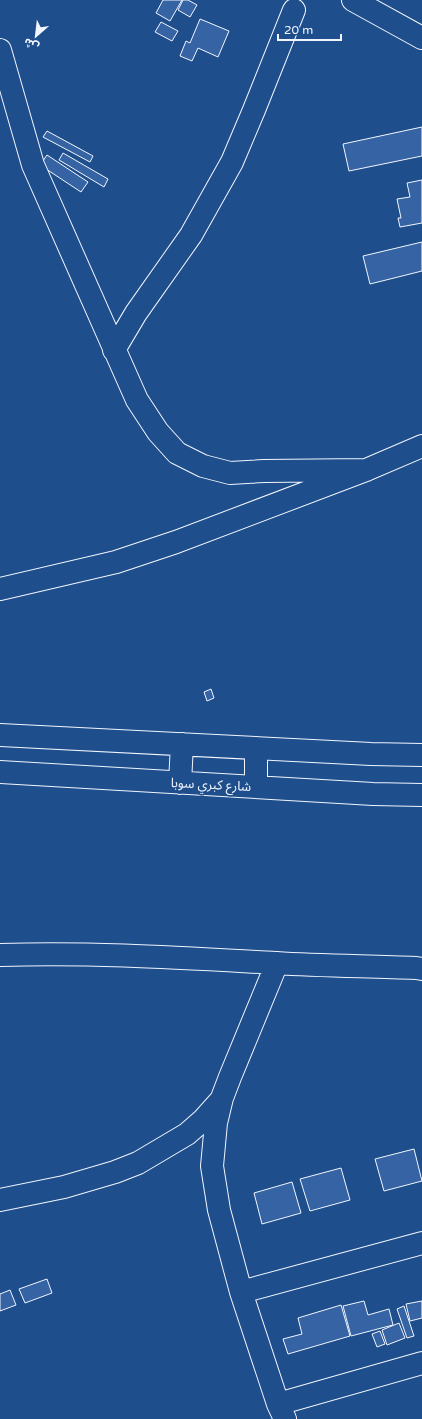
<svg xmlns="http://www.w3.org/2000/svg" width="422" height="1419" viewBox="0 0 422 1419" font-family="'Varela Round','Noto Sans Arabic',sans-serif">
<rect width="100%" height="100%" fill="#1f4e8c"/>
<path fill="#3563a3" stroke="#f2f6ff" d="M163,0H182L170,21L156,13Z
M183,0H188L197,5L190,17L178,10Z
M200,19L229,31L218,57L198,48L192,61L180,56L186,41L190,43Z
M161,22L178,31L172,41L155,32Z
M422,127V156L349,171L343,144Z
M47,131L93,156L90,162L43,137Z
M63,153L108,179L104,187L59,160Z
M47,155L88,182L81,192L40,165Z
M422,180V223L400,227L398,218H401L397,199L410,197L407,183Z
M422,242V271L370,284L363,256Z
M211,689L214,698L207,701L204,692Z
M414,1149L422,1181L384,1191L375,1159Z
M341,1168L350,1200L310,1211L300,1179Z
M292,1182L301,1213L262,1224L254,1193Z
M47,1279L52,1293L25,1303L19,1289Z
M10,1290L16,1305L0,1311V1294Z
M364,1301L368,1315L389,1309L393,1325L351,1336L343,1306Z
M422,1301V1318L410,1321L406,1304Z
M341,1305L350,1336L288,1354L283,1339L302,1334L298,1318Z
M404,1306L414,1336L407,1338L397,1309Z
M399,1323L405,1338L387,1345L382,1330Z
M380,1331L385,1344L377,1347L372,1334Z"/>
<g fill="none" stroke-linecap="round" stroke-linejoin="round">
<defs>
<path id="minor" d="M353,0L422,38
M0,50L33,165L137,400L158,432L177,453L203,466L230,473L264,471L366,470
M114,350L136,313L191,235L232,162L254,110L294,10
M0,589L116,562L176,542L366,470L422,446
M0,955C92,952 184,958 276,963C322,966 369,966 416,968L422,969
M277,963L230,1077L222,1098L216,1123L212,1166L219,1210L241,1292L278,1404L285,1419
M0,1200L64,1187L115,1172L138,1163L187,1134L203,1120L220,1101
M241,1292L422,1243
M278,1404L422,1363"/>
<path id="highway" d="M0,735L371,754L422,755
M0,772L373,794L422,795
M180,783L182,744
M256,787V748"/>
</defs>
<use href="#minor" stroke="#f2f6ff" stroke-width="24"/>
<use href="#highway" stroke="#f2f6ff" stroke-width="24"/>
<use href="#minor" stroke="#1f4e8c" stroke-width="22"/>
<use href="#highway" stroke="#1f4e8c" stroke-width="22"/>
</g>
<g text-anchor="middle" stroke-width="3" stroke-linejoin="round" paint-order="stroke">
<g font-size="13" fill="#f2f6ff" stroke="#1f4e8c">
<text transform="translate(211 784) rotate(3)" y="5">شارع كبري سوبا</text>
</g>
</g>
<g transform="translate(36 36) rotate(208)" stroke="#1f4e8c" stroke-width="3" paint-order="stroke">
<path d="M0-3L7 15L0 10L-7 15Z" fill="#f2f6ff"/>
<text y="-6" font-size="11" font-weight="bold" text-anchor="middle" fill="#f2f6ff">ش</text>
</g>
<path d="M278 34v6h63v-6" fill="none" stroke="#f2f6ff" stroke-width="2"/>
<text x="284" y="34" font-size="12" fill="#f2f6ff" stroke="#1f4e8c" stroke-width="3" paint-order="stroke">20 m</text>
</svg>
